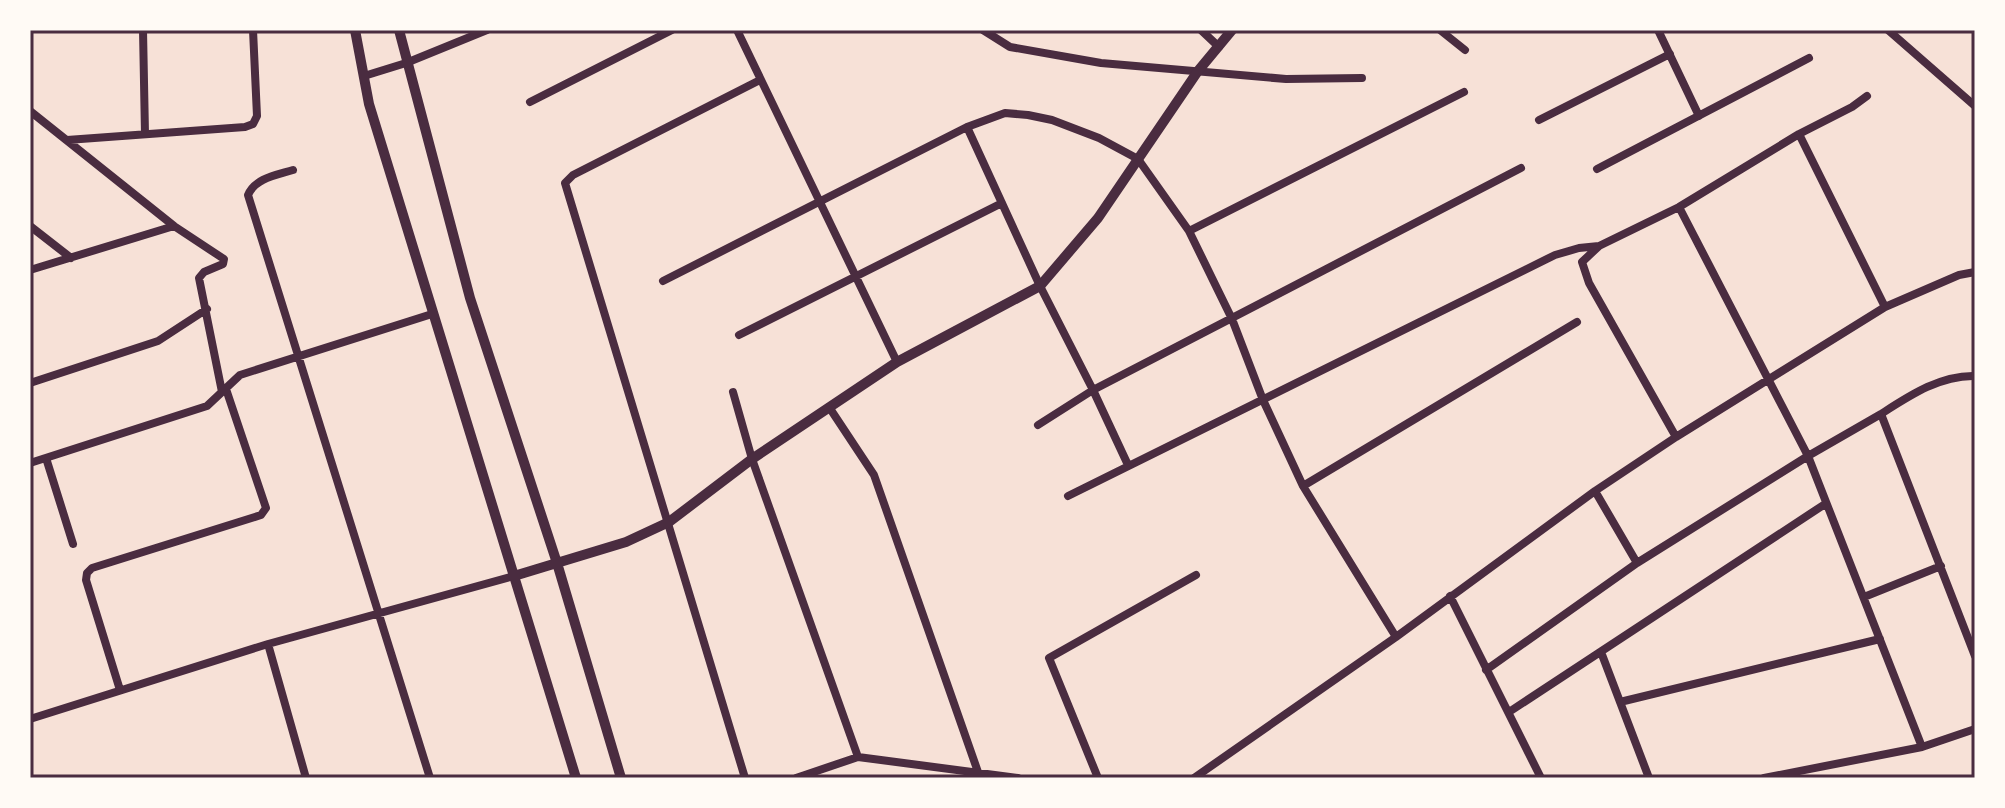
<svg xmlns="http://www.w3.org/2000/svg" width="2005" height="808" viewBox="0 0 2005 808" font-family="Bitter,serif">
<rect width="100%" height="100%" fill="#f7e1d7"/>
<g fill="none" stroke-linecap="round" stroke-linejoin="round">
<path stroke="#4a2c40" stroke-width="8" d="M143,30L145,134
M737,30L897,362
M983,30L1010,47L1101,63L1286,79L1362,78
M1201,30L1219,47
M1440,30L1465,50
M1658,30L1699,116
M1888,30L1975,106
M364,76L406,63L487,30
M530,102L672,30
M30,111L174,226L224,259L223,264L204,272L199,278L222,392
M1539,120L1670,54
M1799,134L1885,307
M67,140L245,127L253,124L257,116L253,30
M1597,169L1809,58
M293,170C277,175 255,178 248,195L430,778
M1679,207L1808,456L1922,747
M30,226L71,258
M1189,231L1464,92
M30,270L174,226
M663,281L967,127
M739,335L1002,203
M30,383L158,341L207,309
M733,392L752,459L858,757
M829,407L874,475L978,772
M1881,414C1909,396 1940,375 1975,376
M1038,425L1093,390L1521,168
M1676,437L1589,283L1582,262L1599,246L1679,207L1799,134L1852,107L1867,96
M46,458L73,544
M30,463L207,406L240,375L432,314
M1128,465L1093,390L1040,286L967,127L1005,113L1028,115L1052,120L1099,138L1138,159L1189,231L1232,319L1263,400L1303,486L1396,637
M1303,486L1577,322
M1595,491L1637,563
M1068,496L1555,255L1579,248L1599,246
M1450,596L1541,778
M1864,597L1941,566
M268,644L306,778
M1601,652L1649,778
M1486,670L1637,563L1808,456L1881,414L1975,656
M120,690L86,580L87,573L92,568L261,515L266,508L226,389
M1620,702L1880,639
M1509,712L1825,504
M30,719L268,644L514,576
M745,778L565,183L573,175L760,80
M796,778L858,757L1018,778
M1098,778L1049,658L1196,575
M1194,778L1396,637L1595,491L1676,437L1885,307L1959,275L1975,272
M1764,778L1922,747L1975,729"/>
<path stroke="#4a2c40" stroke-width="10" d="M355,30L369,104L576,778
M399,30L470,298L557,563L621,778
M514,576L626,542L669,522L752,459L897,362L1040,286L1098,218L1198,71L1232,30"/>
</g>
<rect width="2005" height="808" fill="none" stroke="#fffaf5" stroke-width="64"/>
<rect x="32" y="32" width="1941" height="744" fill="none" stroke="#4a2c40" stroke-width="3"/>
</svg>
